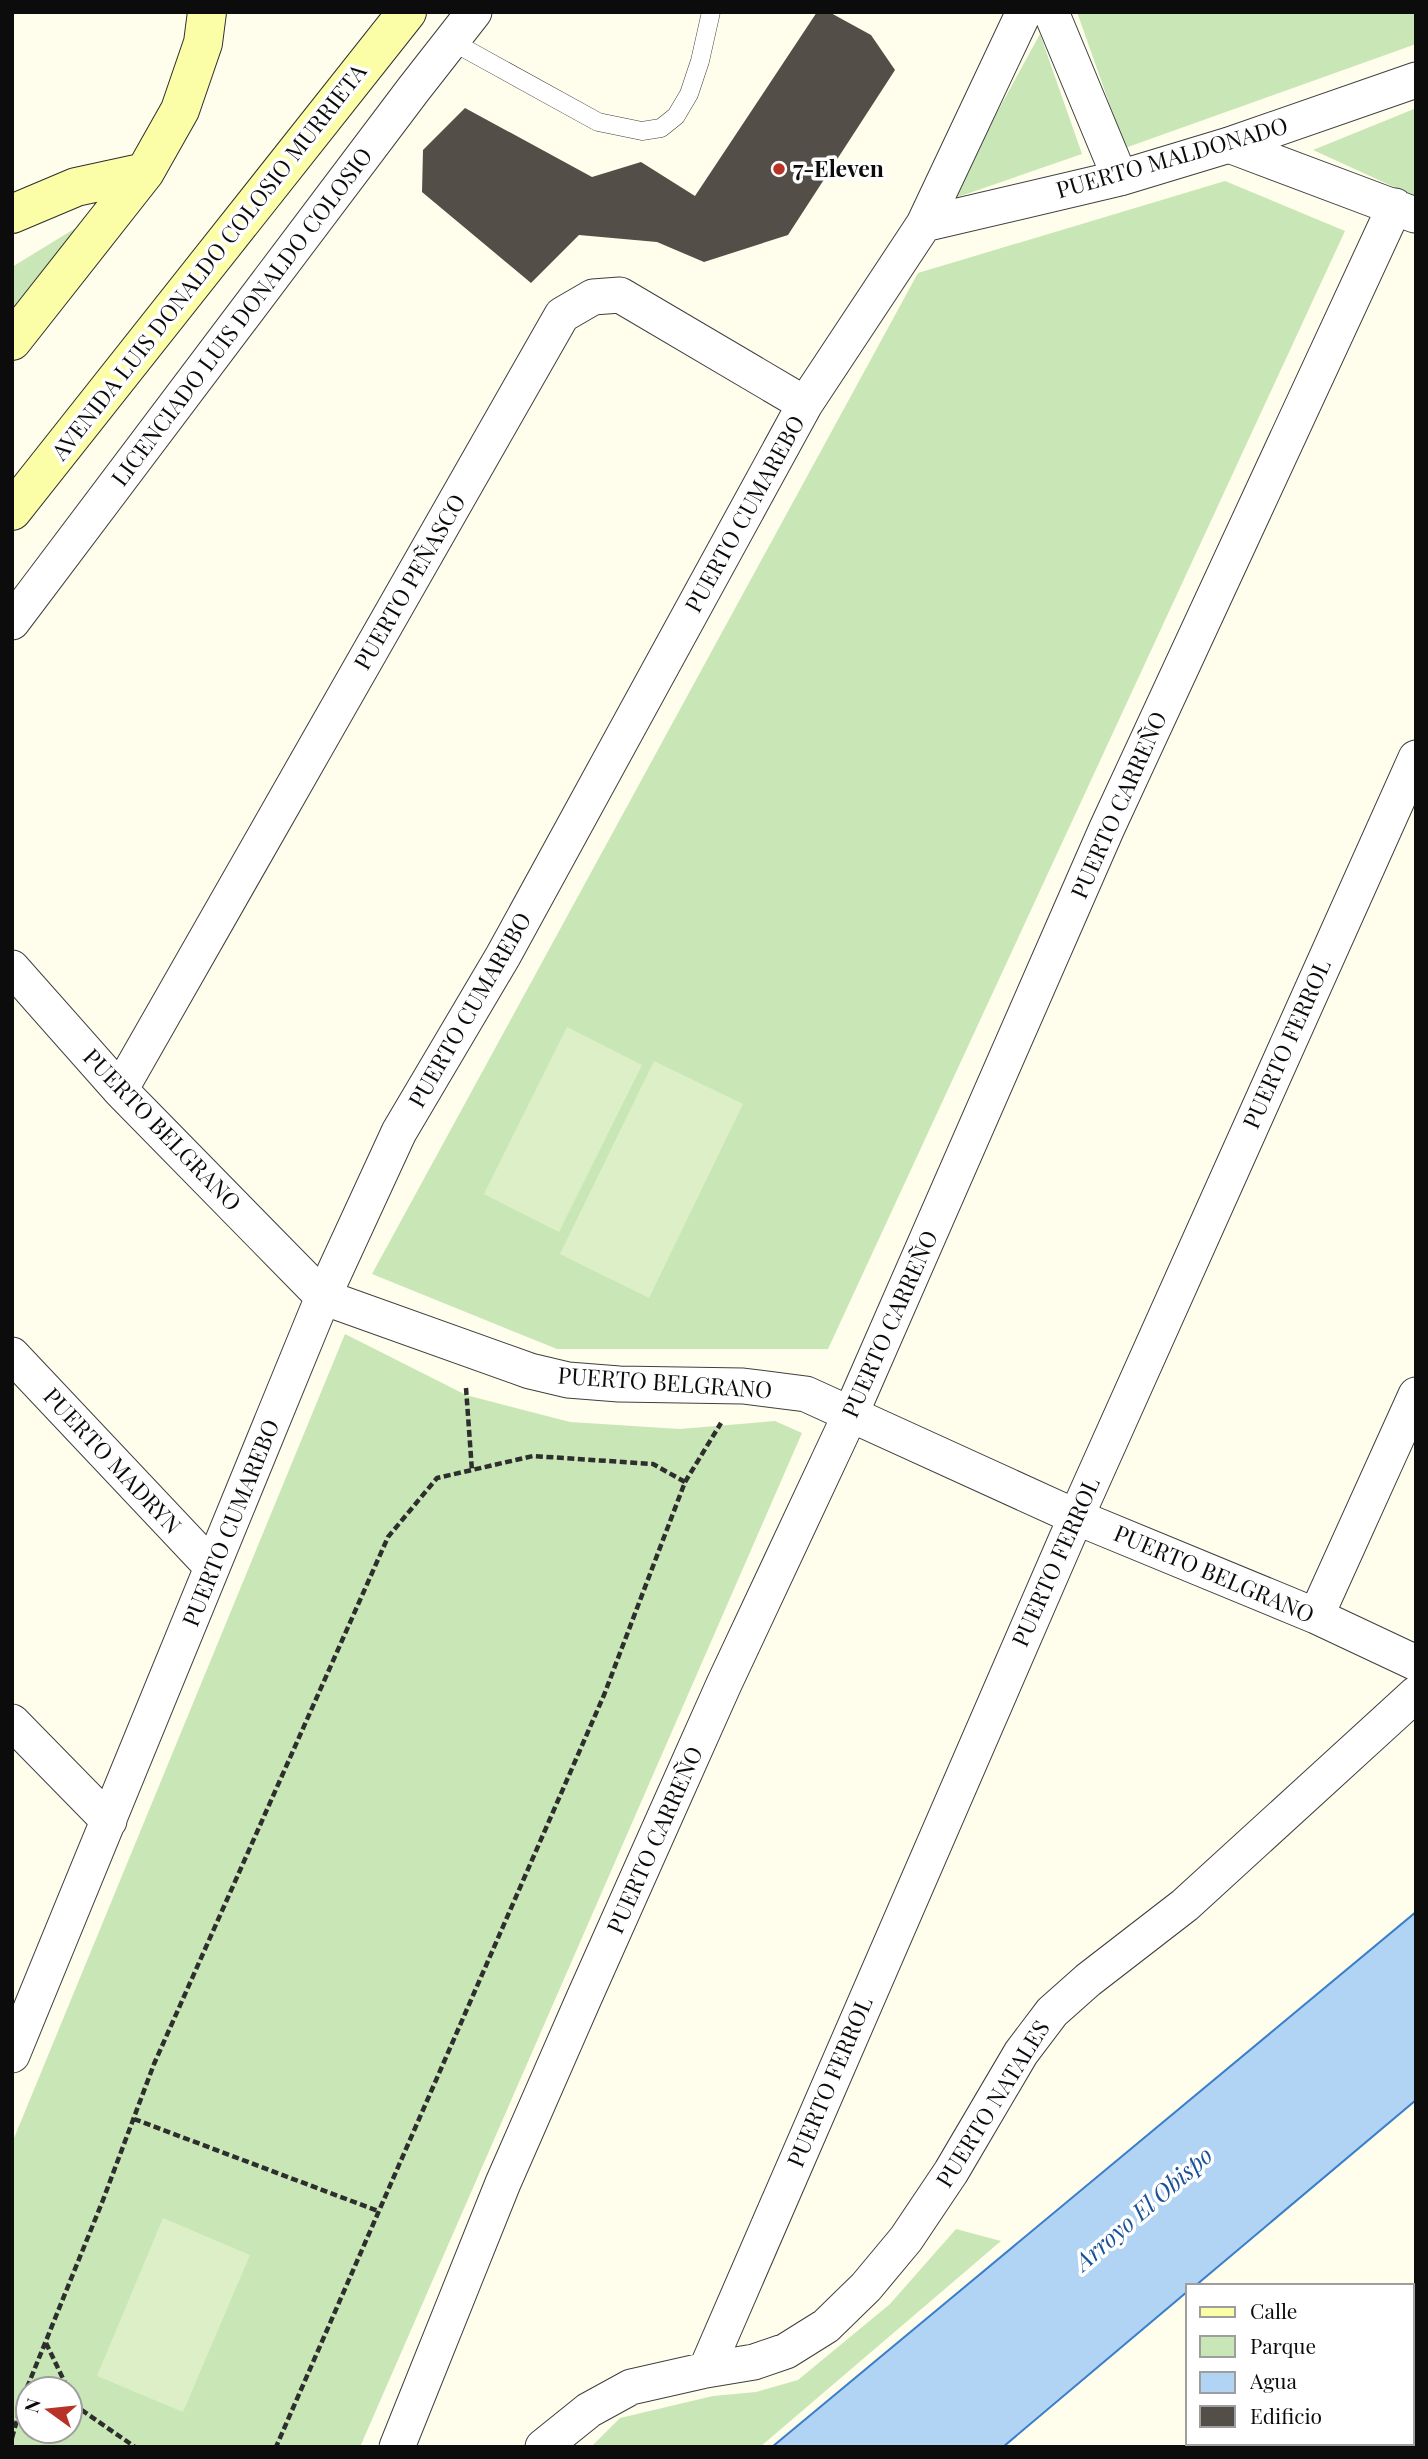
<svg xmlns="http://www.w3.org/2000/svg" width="1428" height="2459" viewBox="0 0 1428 2459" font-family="'Playfair Display',serif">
<rect width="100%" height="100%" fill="#fffdeb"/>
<path fill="#c9e7b6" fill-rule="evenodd" d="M1077,12H1416V44L1125,148Z
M1040,34L1082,154L949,200Z
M1414,109L1416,110V197L1313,150Z
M1225,181L1345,231L828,1349H557L372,1274L918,273Z
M79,226L12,311V267Z
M345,1334L466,1395L570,1422L680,1429L775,1421L802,1433L360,2447H12V2143ZM28,2389H70V2431H28Z
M956,2229L1001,2241L760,2447H591L620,2418L713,2396L756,2392L798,2380L890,2304Z"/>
<path fill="#dcefc7" d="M567,1027L642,1065L559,1232L484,1194Z
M654,1061L743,1104L649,1298L560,1254Z
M163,2218L250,2255L183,2412L97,2376Z"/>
<path fill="#b1d3f4" stroke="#397eca" stroke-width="2" d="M1416,1912V2100L1195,2286H1188V2291L1003,2447H772Z"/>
<path fill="#544e48" d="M817,12H829L871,35L895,70L788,235L704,262L657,242L579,235L531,283L422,192L423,150L465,108L592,177L641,162L695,196Z"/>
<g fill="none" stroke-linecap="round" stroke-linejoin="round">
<defs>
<path id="lane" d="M451,41L598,122L642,131L661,128L676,116L689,94L700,61L711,12"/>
<path id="street" d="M1051,12L1120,178
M1229,145L1415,215
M924,224L1120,178L1229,145L1416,80
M12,622L413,90L474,12
M12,968L120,1090L323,1297L530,1371L568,1380L619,1384L743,1386L806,1394L1076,1517L1316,1616L1416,1663
M120,1090L562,315L593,297L620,295L805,404
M12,1355L212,1567
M1316,1616L1416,1395
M12,1722L109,1821
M12,2055L323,1297L399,1132L503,956L805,404L924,224L1024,12
M706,2370L1076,1517L1416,758
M397,2447L503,2183L584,1998L724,1684L851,1413L1107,828L1395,206
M543,2447L589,2410L631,2387L706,2370L754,2362L786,2351L826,2326L866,2287L906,2239L951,2172L1021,2053L1052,2012L1088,1980L1185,1905L1416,1694"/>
<path id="secondary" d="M12,214L76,187L145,172
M12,341L145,172L180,110L203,43L207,12
M12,511L407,12"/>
</defs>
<use href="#lane" stroke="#3f3f3f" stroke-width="19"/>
<use href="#street" stroke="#3f3f3f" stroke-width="37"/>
<use href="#secondary" stroke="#2e2e2e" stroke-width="40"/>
<path stroke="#2e2e2e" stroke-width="4.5" stroke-dasharray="7 3.5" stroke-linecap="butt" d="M466,1388L472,1471
M685,1482L721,1423
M134,2119L378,2211
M46,2343L68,2389
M70,2393L76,2406L135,2447
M12,2438L24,2395L103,2200L154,2064L388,1537L437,1478L533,1456L653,1464L685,1482L604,1695L276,2447"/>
<use href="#lane" stroke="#fff" stroke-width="18"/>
<use href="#street" stroke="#fff" stroke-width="35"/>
<use href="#secondary" stroke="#fcfda7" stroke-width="38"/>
</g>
<circle fill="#b83327" stroke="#fff" stroke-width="2.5" cx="779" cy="169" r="7"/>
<g text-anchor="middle" stroke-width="7" stroke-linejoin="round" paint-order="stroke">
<g font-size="23" fill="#0c0c0c" stroke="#fff">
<text transform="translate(1172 158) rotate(-16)" y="8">PUERTO MALDONADO</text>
<text transform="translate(209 262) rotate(-52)" y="8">AVENIDA LUIS DONALDO COLOSIO MURRIETA</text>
<text transform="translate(242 317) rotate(-53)" y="8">LICENCIADO LUIS DONALDO COLOSIO</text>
<text transform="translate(745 514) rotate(-61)" y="8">PUERTO CUMAREBO</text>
<text transform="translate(410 582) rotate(-60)" y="8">PUERTO PEÑASCO</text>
<text transform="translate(1119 805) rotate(-66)" y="8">PUERTO CARREÑO</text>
<text transform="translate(470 1010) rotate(-60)" y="8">PUERTO CUMAREBO</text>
<text transform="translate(1287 1044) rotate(-66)" y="8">PUERTO FERROL</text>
<text transform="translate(162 1130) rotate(46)" y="8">PUERTO BELGRANO</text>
<text transform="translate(890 1324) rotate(-66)" y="8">PUERTO CARREÑO</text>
<text transform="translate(665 1383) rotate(4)" y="8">PUERTO BELGRANO</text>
<text transform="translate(112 1461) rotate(47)" y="8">PUERTO MADRYN</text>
<text transform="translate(231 1523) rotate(-68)" y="8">PUERTO CUMAREBO</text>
<text transform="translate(1056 1562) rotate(-66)" y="8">PUERTO FERROL</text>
<text transform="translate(1214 1574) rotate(23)" y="8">PUERTO BELGRANO</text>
<text transform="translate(655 1840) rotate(-66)" y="8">PUERTO CARREÑO</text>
<text transform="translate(830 2082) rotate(-67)" y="8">PUERTO FERROL</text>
<text transform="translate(993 2104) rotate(-58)" y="8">PUERTO NATALES</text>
</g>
<g font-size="23" font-weight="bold" fill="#0c0c0c" stroke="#fff" text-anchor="start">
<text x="793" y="177">7-Eleven</text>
</g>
<g font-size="24" font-style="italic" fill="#19519a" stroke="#fff">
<text transform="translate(1144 2209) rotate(-41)" y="8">Arroyo El Obispo</text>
</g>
</g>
<rect width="1428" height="2459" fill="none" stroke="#0c0c0c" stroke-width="28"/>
<rect x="1186" y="2284" width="228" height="161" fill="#ffffff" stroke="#9e9e9e" stroke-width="2"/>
<rect x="1200" y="2307" width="35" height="10" fill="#fcfda7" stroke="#9e9e9e" stroke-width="2"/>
<text x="1250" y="2319" font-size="21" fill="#0c0c0c">Calle</text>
<rect x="1200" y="2336" width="35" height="21" fill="#c9e7b6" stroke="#9e9e9e" stroke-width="2"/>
<text x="1250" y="2354" font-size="21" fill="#0c0c0c">Parque</text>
<rect x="1200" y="2372" width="35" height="21" fill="#b1d3f4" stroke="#9e9e9e" stroke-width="2"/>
<text x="1250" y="2389" font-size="21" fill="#0c0c0c">Agua</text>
<rect x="1200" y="2406" width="35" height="21" fill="#544e48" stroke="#9e9e9e" stroke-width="2"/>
<text x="1250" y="2424" font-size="21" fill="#0c0c0c">Edificio</text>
<g transform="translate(49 2410) rotate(285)"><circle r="33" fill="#ffffff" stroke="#9e9e9e" stroke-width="2"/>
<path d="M0-5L12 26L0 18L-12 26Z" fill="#b83327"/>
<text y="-10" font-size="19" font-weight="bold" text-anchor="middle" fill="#0c0c0c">N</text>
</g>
</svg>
